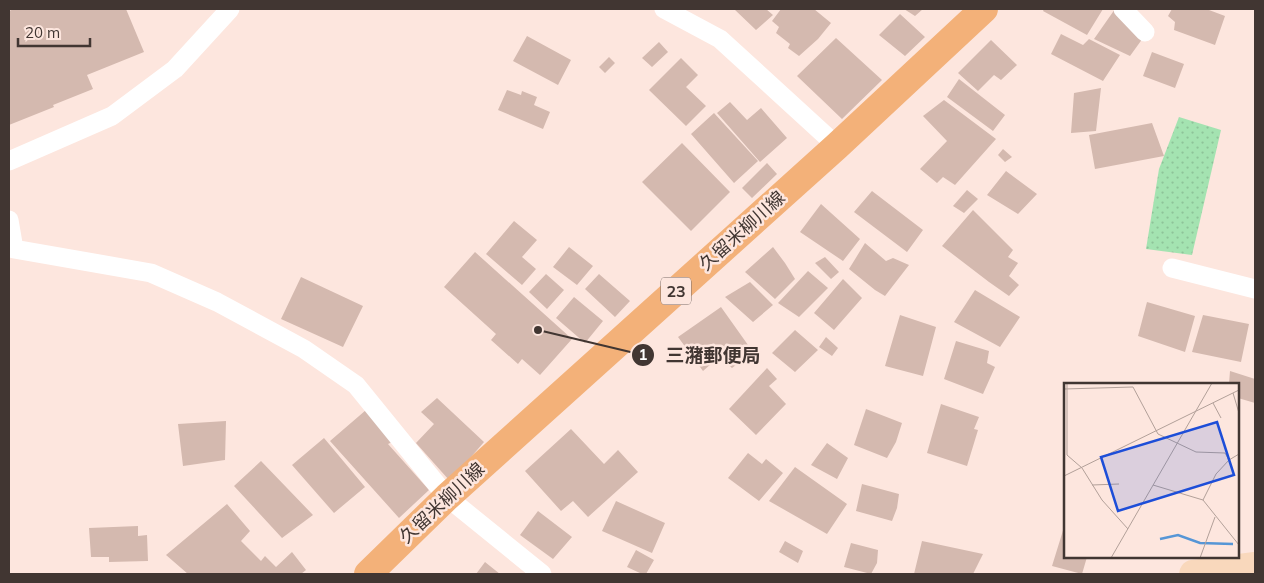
<svg xmlns="http://www.w3.org/2000/svg" width="1264" height="583" viewBox="0 0 1264 583" font-family="Mulish,'Noto Sans JP',sans-serif">
<defs>
<pattern id="grass-dots" width="8" height="8" patternUnits="userSpaceOnUse" patternTransform="scale(1.25)"><rect width="8" height="8" fill="#a4e3b1"/><path d="M2 2h.1M6 6h.1" fill="none" stroke="#8ec399" stroke-width="1.8" stroke-linecap="round"/></pattern>
</defs>
<rect width="100%" height="100%" fill="#fde6de"/>
<path fill="url(#grass-dots)" d="M1179,117L1221,130L1192,255L1146,249L1159,169Z"/>
<path fill="#d4b9af" d="M14,9H126L144,52L87,75L93,89L53,105L54,107L9,125V11Z
M734,9H766L773,15L756,30Z
M781,9H814L831,23L818,39L799,56L788,48L790,44L776,33L779,27L772,21Z
M904,9H923L915,16Z
M1044,9H1103L1087,35L1043,11Z
M1115,9L1143,38L1130,56L1094,39Z
M1172,9H1209V10L1225,16L1215,45L1174,30L1175,22L1168,16Z
M900,14L925,37L905,56L879,35Z
M1061,34L1083,45L1089,39L1120,55L1103,81L1051,54Z
M527,36L571,60L558,85L513,61Z
M836,38L882,80L842,119L797,76Z
M991,40L1017,65L1001,80L994,75L978,91L958,73Z
M659,42L668,52L652,67L642,58Z
M1152,52L1184,64L1175,88L1143,76Z
M609,57L615,63L605,73L599,67Z
M681,58L698,75L686,87L706,106L686,126L649,90Z
M959,79L1005,115L993,131L947,97Z
M1101,88L1096,131L1071,133L1074,93Z
M507,90L521,95L522,91L537,97L534,105L550,112L543,129L498,110Z
M944,100L996,139L955,185L943,177L937,183L920,169L947,141L923,116Z
M730,102L747,120L761,108L787,138L760,162L717,113Z
M714,113L758,161L734,183L691,134Z
M1152,123L1164,156L1095,169L1089,135Z
M682,143L730,192L691,231L642,182Z
M1003,149L1012,157L1005,162L998,155Z
M767,163L777,174L752,198L742,188Z
M1006,171L1037,194L1018,214L987,195Z
M967,190L978,199L964,213L953,206Z
M872,191L923,230L907,252L854,212Z
M821,204L860,239L843,261L800,232Z
M973,210L1013,250L1008,257L1018,263L1009,276L1019,285L1009,296L989,282L942,246Z
M514,221L537,240L522,257L536,269L522,285L486,254Z
M865,243L886,261L893,258L909,265L885,296L875,290L849,269Z
M569,247L593,266L577,285L553,267Z
M773,247L785,263L795,279L775,299L745,272Z
M475,252L572,339L540,375L522,359L518,364L491,340L496,334L444,287Z
M825,257L839,272L831,279L815,263Z
M808,271L828,288L799,317L778,303Z
M546,274L564,290L547,309L529,292Z
M599,274L630,301L615,317L585,289Z
M301,277L363,306L343,347L281,319Z
M843,279L862,298L834,330L814,313Z
M750,282L773,305L753,322L725,297Z
M975,290L1020,317L1000,347L954,322Z
M574,297L603,321L585,343L556,318Z
M1147,302L1195,316L1185,352L1138,336Z
M721,307L753,352L732,368L719,357L703,371L678,337Z
M900,315L936,327L923,376L885,366Z
M1203,315L1249,324L1241,362L1192,352Z
M795,330L818,350L795,372L772,353Z
M826,337L838,348L832,356L819,347Z
M956,341L989,351L987,363L995,367L983,394L944,379Z
M767,368L777,379L769,386L786,404L756,435L729,409Z
M1230,371L1255,379V403L1238,398V384H1229Z
M437,398L484,442L471,457L449,480L416,443L434,424L421,412Z
M941,404L979,417L974,429L978,430L967,466L927,453Z
M866,409L902,423L896,442L887,458L854,445Z
M366,410L394,441L388,444L429,490L399,518L330,441Z
M226,421L225,460L183,466L178,424Z
M571,429L604,464L618,450L638,472L588,517L573,501L561,511L525,471Z
M324,438L365,487L334,513L292,465Z
M827,443L848,458L837,479L811,465Z
M748,453L762,464L766,459L783,473L759,501L728,478Z
M261,461L313,515L282,538L234,486Z
M795,467L847,504L827,534L769,501Z
M862,484L899,494L897,508L892,521L856,511Z
M616,501L665,523L652,553L602,531Z
M227,504L250,531L241,541L261,561L265,556L276,567L292,552L306,570L301,574H188L166,555Z
M538,511L572,537L553,559L520,535Z
M1065,524V557H1087L1082,574L1052,566Z
M138,526V536L147,535L148,561L109,562V557H91L89,528Z
M785,541L803,551L798,563L779,552Z
M922,541L983,554L973,574H914Z
M851,543L878,550L877,563L871,574L844,567Z
M636,550L654,560L646,574H642L627,567Z
M485,562L500,574H476Z"/>
<g fill="none" stroke-linecap="round" stroke-linejoin="round">
<path stroke="#fff" stroke-width="19" d="M664,9L720,39L837,146
M1123,9L1145,32
M9,161L112,116L175,69L230,9
M9,220L14,249L151,273L217,302L304,349L356,385L447,497L542,574
M1172,268L1255,289"/>
<path stroke="#f9d8bc" stroke-width="28" d="M1193,574L1255,566"/>
<path stroke="#f3b179" stroke-width="28" d="M368,574L447,497L837,146L984,9"/>
</g>
<g text-anchor="middle" stroke-width="5" stroke-linejoin="round" paint-order="stroke">
<rect fill="#fde6de" stroke="#796b66" stroke-width="1" x="661" y="277.5" width="30" height="27" rx="4"/>
<g font-size="16" font-weight="bold" fill="#413632">
<text x="676" y="297">23</text>
</g>
<g font-size="18" fill="#413632" stroke="#fde6de">
<text transform="translate(742 231) rotate(-42)" y="6">久留米柳川線</text>
<text transform="translate(442 503) rotate(-43)" y="6">久留米柳川線</text>
</g>
</g>
<g transform="translate(1064 383)">
<rect width="175" height="175" fill="#fde6de"/>
<path fill="none" stroke="#5696d6" stroke-width="2.5" d="M96,156L114,152L136,160L169,161"/>
<path fill="none" stroke="#b2a099" stroke-width="1" d="M3,0V72L18,85L38,117L64,146M0,6L69,4L94,51L132,69L161,70L165,77L175,71M169,10L175,30M149,20L157,35M0,93L175,7M28,102L55,101M89,102L139,117L175,162M139,117L152,91L165,77M47,175L148,0M136,175L151,134"/>
<path fill="#1d4ed8" fill-opacity="0.15" stroke="#1d4ed8" stroke-width="2.5" d="M153,39L170,92L54,128L37,74Z"/>
<rect width="175" height="175" fill="none" stroke="#413632" stroke-width="2.5"/>
</g>
<path fill="none" stroke="#413632" stroke-width="2" d="M538 330L643 355"/>
<g fill="#413632" stroke="#fde6de" stroke-width="2">
<circle cx="538" cy="330" r="5"/>
<circle cx="643" cy="355" r="12"/>
</g>
<g font-size="15" text-anchor="middle" font-weight="bold" fill="#fff">
<text x="643" y="360">1</text>
</g>
<g font-size="19" text-anchor="middle" font-weight="bold" fill="#413632" stroke="#fde6de" stroke-width="5" stroke-linejoin="round" paint-order="stroke">
<text x="713" y="362">三潴郵便局</text>
</g>
<rect width="1264" height="583" fill="none" stroke="#413632" stroke-width="20"/>
<path d="M18 38v8h72v-8" fill="none" stroke="#413632" stroke-width="2.5"/>
<text x="25" y="38" font-size="15" fill="#413632" stroke="#fde6de" stroke-width="4" paint-order="stroke">20 m</text>
</svg>
